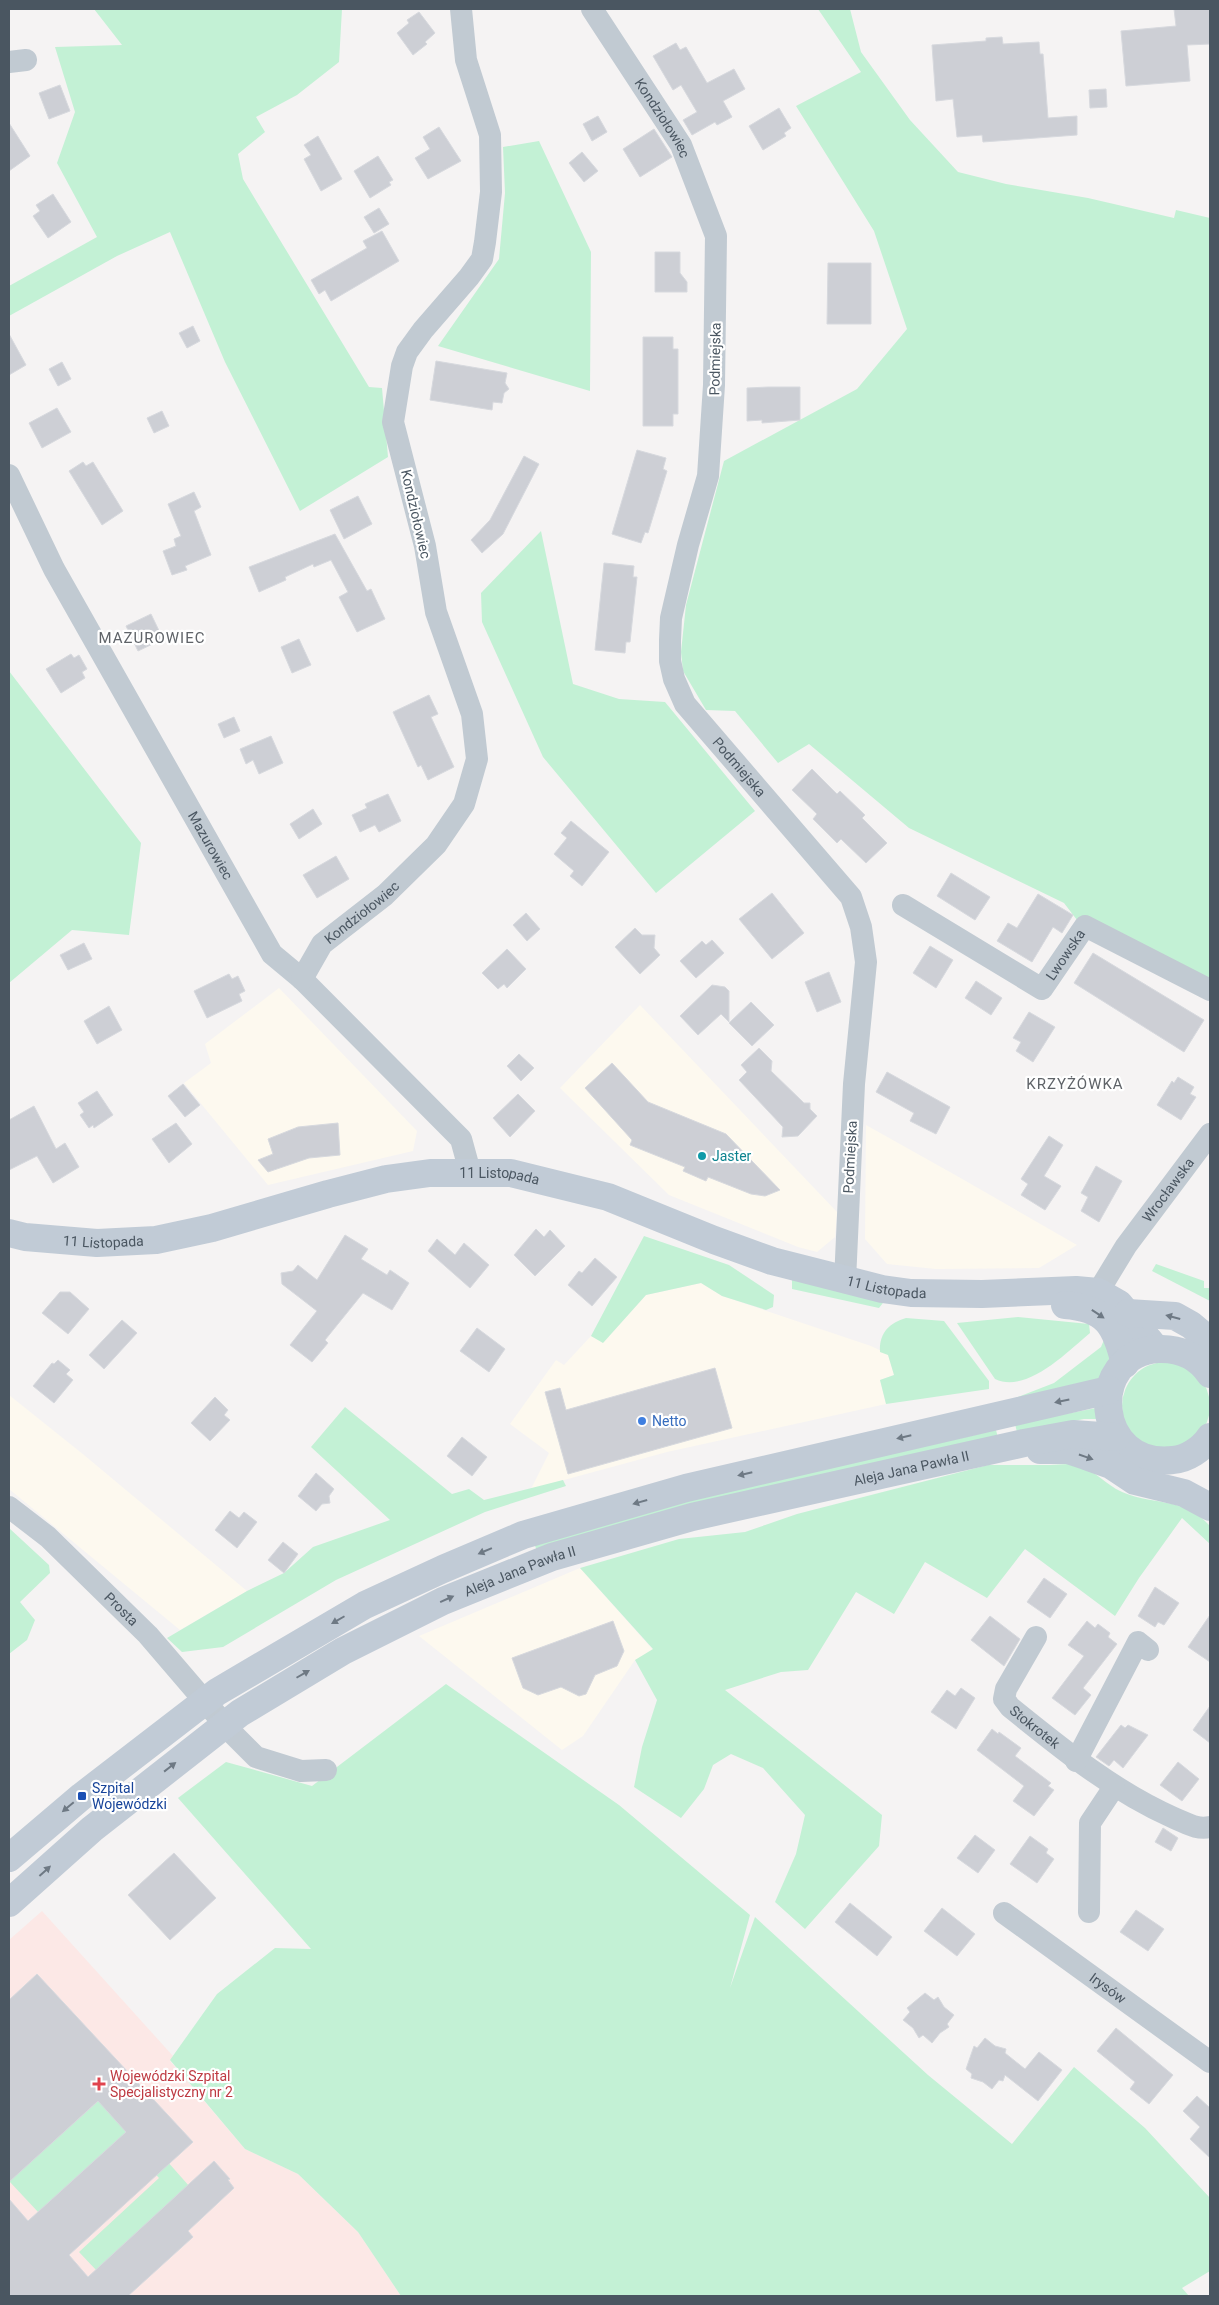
<svg xmlns="http://www.w3.org/2000/svg" width="1219" height="2305" viewBox="0 0 1219 2305" font-family="Roboto,sans-serif">
<rect width="100%" height="100%" fill="#f5f3f3"/>
<path fill="#fdf9ef" d="M279,988L417,1131L413,1151L268,1185L184,1083L211,1063L205,1044Z
M640,1005L837,1212L835,1237L817,1252L798,1247L669,1195L560,1088Z
M866,1125L957,1176L1077,1245L1039,1268L936,1269L887,1264L865,1239Z
M701,1283L722,1296L871,1346L888,1354L894,1375L880,1380L886,1404L667,1452L531,1489L549,1453L510,1424L556,1360L564,1365L591,1336L604,1342L646,1295Z
M9,1395L84,1455L247,1591L180,1630L9,1489Z
M580,1568L653,1650L635,1660L583,1736L562,1750L419,1636Z"/>
<path fill="#fce8e6" d="M42,1911L173,2056L170,2061L245,2149L298,2174L358,2232L401,2296H9V1940Z"/>
<path fill="#c3f1d5" d="M94,9H342L339,62L297,95L256,117L265,132L238,154L243,179L369,387L382,388L388,457L300,511L225,362L170,232L117,256L9,316V286L97,237L57,163L75,112L55,47L122,45Z
M818,9H850L861,52L910,120L958,172L1006,184L1088,198L1174,218L1176,210L1210,218V982L1077,920L1064,903L909,828L809,744L778,763L735,711L706,710L683,671L681,652L686,605L724,461L857,389L907,329L874,231L796,106L861,72Z
M539,141L591,252L590,391L438,346L499,259L505,193L503,147Z
M541,531L573,684L619,699L665,702L755,811L656,893L543,757L482,622L481,593Z
M9,671L141,843L129,935L72,930L9,983Z
M644,1236L729,1265L774,1295L773,1307L766,1310L722,1296L701,1283L646,1295L603,1343L591,1336Z
M1156,1264L1204,1281V1288H1210V1301L1152,1271Z
M792,1279L886,1299L879,1308L792,1289Z
M1018,1317L1089,1324L1090,1333C1067,1352 1027,1394 995,1379L957,1323Z
M906,1318L944,1321L989,1381V1389L886,1404L880,1380L894,1375L888,1355L880,1352C879,1333 889,1323 906,1318Z
M1106,1335L1113,1355L1099,1384L1010,1400L1054,1383L1101,1347Z
M1122 1406a44 44 0 1 1 88 0a44 44 0 1 1-88 0Z
M345,1407L452,1494L469,1489L484,1500L563,1480L566,1486L485,1512L336,1580L223,1647L182,1652L167,1638L247,1591L284,1573L313,1547L390,1520L311,1447Z
M1096,1408L1098,1419H1084L1017,1432L1015,1424Z
M996,1430L998,1438L537,1551L534,1543L642,1511Z
M988,1465C1008,1465 1029,1465 1050,1465C1058,1465 1068,1463 1077,1465C1092,1469 1103,1481 1116,1489C1152,1508 1181,1494 1210,1526V1544L1182,1518L1139,1578L1115,1616L1025,1549L987,1598L925,1562L894,1614L856,1592L808,1670L781,1672L725,1690L882,1815L879,1846L805,1929L775,1902L796,1854L805,1815L763,1768L731,1754L713,1765L704,1789L681,1818L634,1787L642,1747L657,1700L635,1660L653,1649L580,1568L679,1539L745,1532L797,1514Z
M9,1528L49,1565L50,1573L20,1602L35,1620L27,1640L9,1654Z
M446,1684L619,1805L750,1915L730,1988L755,1917L928,2075L1012,2144L1074,2067L1145,2128L1210,2198V2271L1182,2288L1189,2296H401L358,2232L298,2174L245,2149L170,2060L217,1994L275,1948L311,1949L178,1798L226,1762L312,1786Z
M105,2095L142,2132L39,2213L9,2181Z
M151,2143L190,2187L97,2271L79,2252L159,2178L137,2154Z"/>
<path fill="#cdcfd5" stroke="#d7d9de" d="M1174,9H1210V44L1187,45L1190,81L1126,86L1121,31L1176,26Z
M419,12L435,33L425,42L427,44L413,55L397,33L409,23L407,20Z
M1002,37L1003,44L1039,42L1040,54H1043L1048,118L1077,116V135L983,142L982,135L957,137L953,99L936,101L932,45L986,41V38Z
M676,43L680,50L686,47L707,83L734,69L745,89L723,101L732,117L717,125L715,122L692,135L683,120L697,112L681,85L673,90L653,56Z
M60,85L70,111L49,119L39,93Z
M1106,89L1107,107L1090,108L1089,90Z
M779,108L791,128L784,133L786,136L763,150L749,126Z
M598,116L607,132L592,141L583,124Z
M9,123L30,156L9,171Z
M439,127L461,161L428,179L415,158L430,149L423,137Z
M654,129L672,157L640,177L623,149Z
M318,136L342,179L321,191L304,159L311,155L304,145Z
M582,152L598,171L584,182L569,163Z
M378,156L393,180L389,182L391,185L370,198L354,171Z
M53,194L71,222L48,238L33,216L40,211L36,205Z
M379,208L389,224L374,233L364,217Z
M382,231L399,261L331,301L325,290L319,294L311,280L367,248L363,241Z
M655,252H680V273L687,282V292H655Z
M828,263H871V324H827Z
M193,326L200,341L187,348L179,333Z
M9,334L26,365L9,375Z
M643,337H673V349H678V414H673V426H643Z
M436,361L507,373L505,383L509,389L504,393L502,403L493,402L492,410L430,400Z
M62,362L71,379L58,386L49,369Z
M768,387H800V420L762,423V420L747,421V388Z
M57,408L71,432L42,448L29,423Z
M162,411L169,426L154,433L147,418Z
M637,450L666,458L663,469L667,471L648,533L645,532L641,543L612,534Z
M524,456L539,464L503,534L482,553L471,540L490,520Z
M83,462L86,466L93,462L123,511L102,525L69,471Z
M194,492L201,507L194,511L211,555L185,566L187,570L172,575L163,551L176,546L174,539L181,536L168,504Z
M358,496L372,524L344,539L330,510Z
M335,534L367,591L371,589L385,619L357,632L339,597L348,592L331,560L314,567L313,564L285,577L286,580L259,592L249,567Z
M604,563L634,566L633,577H637L630,642H626L625,653L595,650Z
M151,614L163,639L138,651L126,626Z
M299,639L311,665L292,673L281,647Z
M71,654L74,658L79,655L87,669L82,672L85,678L61,693L46,669Z
M429,695L438,714L431,717L454,767L428,780L421,765L418,767L393,712Z
M234,717L240,731L224,738L218,724Z
M271,736L283,763L259,774L253,760L246,764L240,749Z
M812,769L837,794L840,791L865,815L862,818L887,843L866,863L841,839L837,843L813,819L817,814L792,790Z
M388,794L401,821L379,832L375,825L360,832L352,815L367,808L365,804Z
M313,809L322,824L299,839L290,824Z
M571,821L609,852L582,886L570,876L574,871L554,854L567,838L561,833Z
M336,856L349,879L317,898L303,875Z
M951,873L990,897L975,920L937,896Z
M772,893L804,933L772,959L739,919Z
M1038,894L1073,915L1062,933L1053,927L1032,962L997,941L1008,923L1017,928Z
M526,913L540,929L527,941L513,925Z
M635,928L642,935H655L654,948L660,955L640,974L615,947Z
M712,940L724,953L696,978L680,961L702,941L706,945Z
M84,943L92,959L68,970L60,955Z
M930,946L953,960L936,988L913,973Z
M507,949L526,969L507,988L504,984L498,989L482,973Z
M1093,953L1204,1020L1184,1052L1074,983Z
M829,972L841,1002L817,1012L805,982Z
M229,974L232,979L238,976L245,991L239,994L242,1001L207,1018L194,991Z
M976,981L1002,998L991,1015L965,998Z
M712,985L725,987L729,991V1022L721,1014L698,1035L680,1016Z
M751,1002L774,1025L752,1046L729,1023Z
M109,1006L122,1030L97,1044L84,1021Z
M1029,1012L1055,1027L1033,1062L1016,1051L1021,1042L1013,1038Z
M759,1048L772,1061L771,1071L804,1103H810V1109L817,1116L798,1136L782,1137L783,1127L739,1080L747,1072L741,1065Z
M519,1054L534,1068L521,1081L507,1066Z
M612,1063L648,1102L726,1134L780,1190L765,1196L751,1194L708,1177L706,1181L683,1171L685,1167L630,1145L632,1140L585,1088Z
M887,1072L950,1107L936,1134L910,1121L914,1113L876,1092Z
M1178,1077L1194,1087L1190,1094L1196,1097L1181,1120L1157,1105L1172,1081L1174,1083Z
M183,1084L200,1105L185,1117L168,1096Z
M97,1091L113,1115L94,1128L93,1125L89,1128L80,1115L84,1112L78,1103Z
M518,1094L535,1111L510,1137L493,1118Z
M34,1106L56,1149L65,1143L79,1167L53,1183L37,1156L9,1170V1120Z
M176,1123L192,1144L169,1163L152,1139Z
M338,1123L340,1155L309,1158L268,1172L258,1160L273,1154L268,1139L298,1127Z
M1049,1136L1063,1145L1044,1176L1061,1186L1045,1210L1021,1195L1028,1184L1021,1179Z
M1096,1166L1122,1181L1099,1222L1081,1211L1088,1197L1081,1193Z
M536,1229L544,1237L550,1230L565,1246L535,1276L514,1255Z
M345,1235L368,1249L361,1259L387,1275L390,1270L409,1283L392,1310L363,1293L325,1340L328,1343L312,1362L290,1345L317,1311L282,1284L281,1273L293,1271L298,1265L317,1280Z
M437,1239L455,1255L464,1243L489,1265L470,1288L428,1251Z
M595,1258L617,1277L592,1306L568,1285L579,1271L582,1273Z
M60,1292H70L89,1309L68,1334L42,1313Z
M122,1320L137,1333L104,1369L89,1355Z
M477,1328L505,1349L489,1372L460,1351Z
M58,1360L70,1370L66,1374L73,1380L54,1403L33,1386L52,1363L54,1364Z
M715,1368L732,1428L568,1474L545,1392L560,1388L566,1410Z
M215,1397L228,1410L224,1415L230,1420L210,1441L191,1423Z
M462,1437L487,1457L472,1476L447,1456Z
M316,1473L334,1489L329,1496L330,1503L322,1504L316,1511L298,1496Z
M230,1511L239,1518L244,1512L257,1522L237,1548L215,1530Z
M283,1542L298,1554L284,1573L268,1560Z
M1044,1578L1067,1594L1050,1618L1027,1602Z
M1155,1587L1179,1603L1164,1625L1158,1622L1155,1627L1138,1616Z
M1210,1615V1662L1188,1647Z
M990,1616L1020,1639L1004,1666L971,1640Z
M613,1621L624,1651L617,1666L595,1675L586,1694L579,1696L561,1687L538,1695L523,1688L512,1658Z
M1087,1621L1095,1628L1098,1624L1110,1633L1108,1637L1117,1644L1083,1688L1091,1695L1075,1715L1052,1698L1084,1656L1068,1645Z
M961,1688L975,1698L956,1729L931,1712L947,1690L955,1696Z
M1210,1706V1743L1193,1730Z
M1121,1725L1125,1728L1128,1725L1148,1735L1123,1768L1114,1760L1109,1766L1096,1757Z
M992,1729L998,1734L999,1732L1021,1748L1015,1756L1051,1783L1048,1786L1054,1790L1034,1816L1013,1801L1024,1786L977,1750Z
M1178,1762L1199,1779L1182,1801L1160,1785Z
M1163,1828L1178,1838L1171,1851L1155,1842Z
M975,1835L995,1850L978,1873L957,1858Z
M1030,1836L1048,1849L1046,1853L1054,1859L1037,1883L1010,1864Z
M174,1853L216,1898L170,1940L128,1895Z
M850,1903L892,1937L877,1956L835,1922Z
M942,1908L975,1934L957,1956L924,1931Z
M1136,1910L1164,1929L1148,1951L1120,1932Z
M37,1974L193,2142L69,2255L88,2277L214,2161L230,2179L228,2180L234,2188L188,2231L193,2237L128,2296H9V2199L28,2221L126,2132L98,2101L9,2182V2000Z
M925,1993L934,2000L938,1997L944,2007L954,2015L947,2024L949,2027L940,2033L932,2043L923,2035L919,2038L913,2028L903,2020L910,2012L907,2008Z
M1116,2028L1173,2075L1149,2104L1130,2089L1135,2082L1097,2051Z
M985,2038L995,2046L1006,2049L1005,2053L1025,2069L1039,2052L1062,2070L1038,2101L1005,2075L1003,2081L999,2080L992,2089L983,2082L971,2078L972,2074L966,2069L974,2046L977,2048Z
M1197,2096L1210,2108V2158L1190,2139L1200,2127L1183,2111Z"/>
<g fill="none" stroke-linecap="round" stroke-linejoin="round">
<g stroke="#c1cad2" stroke-width="22">
<path id="s1" d="M592,9L681,145L716,236L714,385L708,476L688,545L671,618L670,640V661L674,679L685,704L851,897L861,927L866,962L854,1084L845,1281"/>
<path d="M9,62L26,60"/>
<path id="s2" d="M9,475L54,569L272,954L302,979L461,1139L470,1172"/>
<path id="s3" d="M903,905L1042,989L1085,926L1210,990"/>
<path id="s4" d="M302,979L322,944L385,895L436,845L464,804L477,759L472,714L436,612L425,546L393,422L402,366L407,352L423,330L469,277L482,259L485,242L491,192L490,135L466,60L461,9"/>
<path id="s5" d="M1098,1292L1126,1246L1210,1134"/>
<path id="s6" d="M9,1507L48,1537L148,1635L232,1733L256,1757L301,1771L326,1770"/>
<path id="s7" d="M1036,1637L1006,1689L1004,1699L1010,1707C1062,1749 1113,1791 1174,1818C1187,1823 1196,1830 1210,1827"/>
<path d="M1076,1761L1138,1642L1148,1650"/>
<path d="M1089,1912L1090,1823L1114,1787"/>
<path id="s8" d="M1004,1913L1210,2062"/>
</g>
<g stroke="#c1cbd6" stroke-width="28">
<path id="s9" d="M9,1233L25,1237L97,1243L156,1240L212,1228L328,1194L386,1179L430,1173H511L608,1197L714,1240L772,1261L882,1289L911,1293L982,1294L1076,1290L1098,1292L1119,1304L1156,1349"/>
<path d="M1065,1305C1107,1308 1116,1326 1125,1364"/>
<path d="M1128,1313L1175,1316L1191,1325L1210,1341"/>
<path d="M1210,1374C1198,1356 1179,1348 1158,1349C1085,1354 1094,1469 1173,1460C1187,1459 1202,1449 1210,1437"/>
<path d="M1040,1450H1068L1086,1456L1111,1465L1135,1481L1184,1493L1210,1507"/>
<path d="M9,1858L82,1796L217,1692L365,1605L443,1569L523,1535L686,1488L1109,1390"/>
<path id="s10" d="M9,1903L92,1829L240,1713L343,1651L443,1601L552,1557L692,1517L1024,1443L1073,1434L1116,1437"/>
</g>
</g>
<defs><path id="oneway-solid" d="M-6-.8H1V-3.2L6.5 0L1 3.2V.8H-6Z" transform="scale(1.25)"/></defs>
<g fill="#6e7984">
<use href="#oneway-solid" transform="translate(1098 1314) rotate(34)"/>
<use href="#oneway-solid" transform="translate(1173 1317) rotate(-165)"/>
<use href="#oneway-solid" transform="translate(1062 1401) rotate(168)"/>
<use href="#oneway-solid" transform="translate(904 1437) rotate(167)"/>
<use href="#oneway-solid" transform="translate(1086 1457) rotate(19)"/>
<use href="#oneway-solid" transform="translate(745 1474) rotate(167)"/>
<use href="#oneway-solid" transform="translate(640 1502) rotate(164)"/>
<use href="#oneway-solid" transform="translate(485 1551) rotate(157)"/>
<use href="#oneway-solid" transform="translate(447 1599) rotate(-24)"/>
<use href="#oneway-solid" transform="translate(338 1620) rotate(150)"/>
<use href="#oneway-solid" transform="translate(303 1674) rotate(-30)"/>
<use href="#oneway-solid" transform="translate(170 1767) rotate(-38)"/>
<use href="#oneway-solid" transform="translate(68 1807) rotate(140)"/>
<use href="#oneway-solid" transform="translate(45 1871) rotate(-42)"/>
</g>
<circle fill="#0f9aa8" stroke="#fff" stroke-width="2" cx="702" cy="1156" r="5"/>
<circle fill="#3f7fe0" stroke="#fff" stroke-width="2" cx="642" cy="1421" r="5"/>
<rect fill="#1a4fb4" stroke="#fff" stroke-width="2" x="77" y="1791" width="10" height="10" rx="2.5"/>
<path fill="#e0444e" stroke="#fff" stroke-width="2" d="M96.5 2076.5h5v5h5v5h-5v5h-5v-5h-5v-5h5z"/>
<g text-anchor="middle" stroke-width="4.5" stroke-linejoin="round" paint-order="stroke">
<g font-size="14" fill="#4a5661" stroke="#fff">
<text dy="5" stroke="none"><textPath href="#s1" startOffset="130">Kondziołowiec</textPath></text>
<text transform="translate(715 359) rotate(-89)" y="5">Podmiejska</text>
<text transform="translate(416 514) rotate(77)" y="5">Kondziołowiec</text>
<text dy="5" stroke="none"><textPath href="#s1" startOffset="819">Podmiejska</textPath></text>
<text dy="5" stroke="none"><textPath href="#s2" startOffset="422">Mazurowiec</textPath></text>
<text dy="5" stroke="none"><textPath href="#s4" startOffset="91">Kondziołowiec</textPath></text>
<text dy="5" stroke="none"><textPath href="#s3" startOffset="204">Lwowska</textPath></text>
<text transform="translate(850 1157) rotate(-87)" y="5">Podmiejska</text>
<text dy="5" stroke="none"><textPath href="#s9" startOffset="500">11 Listopada</textPath></text>
<text dy="5" stroke="none"><textPath href="#s5" startOffset="124">Wrocławska</textPath></text>
<text dy="5" stroke="none"><textPath href="#s9" startOffset="95">11 Listopada</textPath></text>
<text dy="5" stroke="none"><textPath href="#s9" startOffset="905">11 Listopada</textPath></text>
<text dy="5" stroke="none"><textPath href="#s10" startOffset="1019">Aleja Jana Pawła II</textPath></text>
<text dy="5" stroke="none"><textPath href="#s10" startOffset="614">Aleja Jana Pawła II</textPath></text>
<text dy="5" stroke="none"><textPath href="#s6" startOffset="152">Prosta</textPath></text>
<text dy="5" stroke="none"><textPath href="#s7" startOffset="112">Stokrotek</textPath></text>
<text dy="5" stroke="none"><textPath href="#s8" startOffset="128">Irysów</textPath></text>
</g>
<g font-size="14" fill="#0d838f" stroke="#fff" text-anchor="start">
<text x="712" y="1161">Jaster</text>
</g>
<g font-size="14" fill="#366cbe" stroke="#fff" text-anchor="start">
<text x="652" y="1426">Netto</text>
</g>
<g font-size="14" fill="#164399" stroke="#fff" text-anchor="start">
<text x="92" y="1793">Szpital<tspan x="92" dy="16">Wojewódzki</tspan></text>
</g>
<g font-size="14" fill="#be3a42" stroke="#fff" text-anchor="start">
<text x="110" y="2081">Wojewódzki Szpital<tspan x="110" dy="16">Specjalistyczny nr 2</tspan></text>
</g>
<g font-size="15" letter-spacing="1" fill="#5f6368" stroke="#fff">
<text x="152" y="643">MAZUROWIEC</text>
<text x="1075" y="1089">KRZYŻÓWKA</text>
</g>
</g>
<rect width="1219" height="2305" fill="none" stroke="#4a5661" stroke-width="20"/>
</svg>
